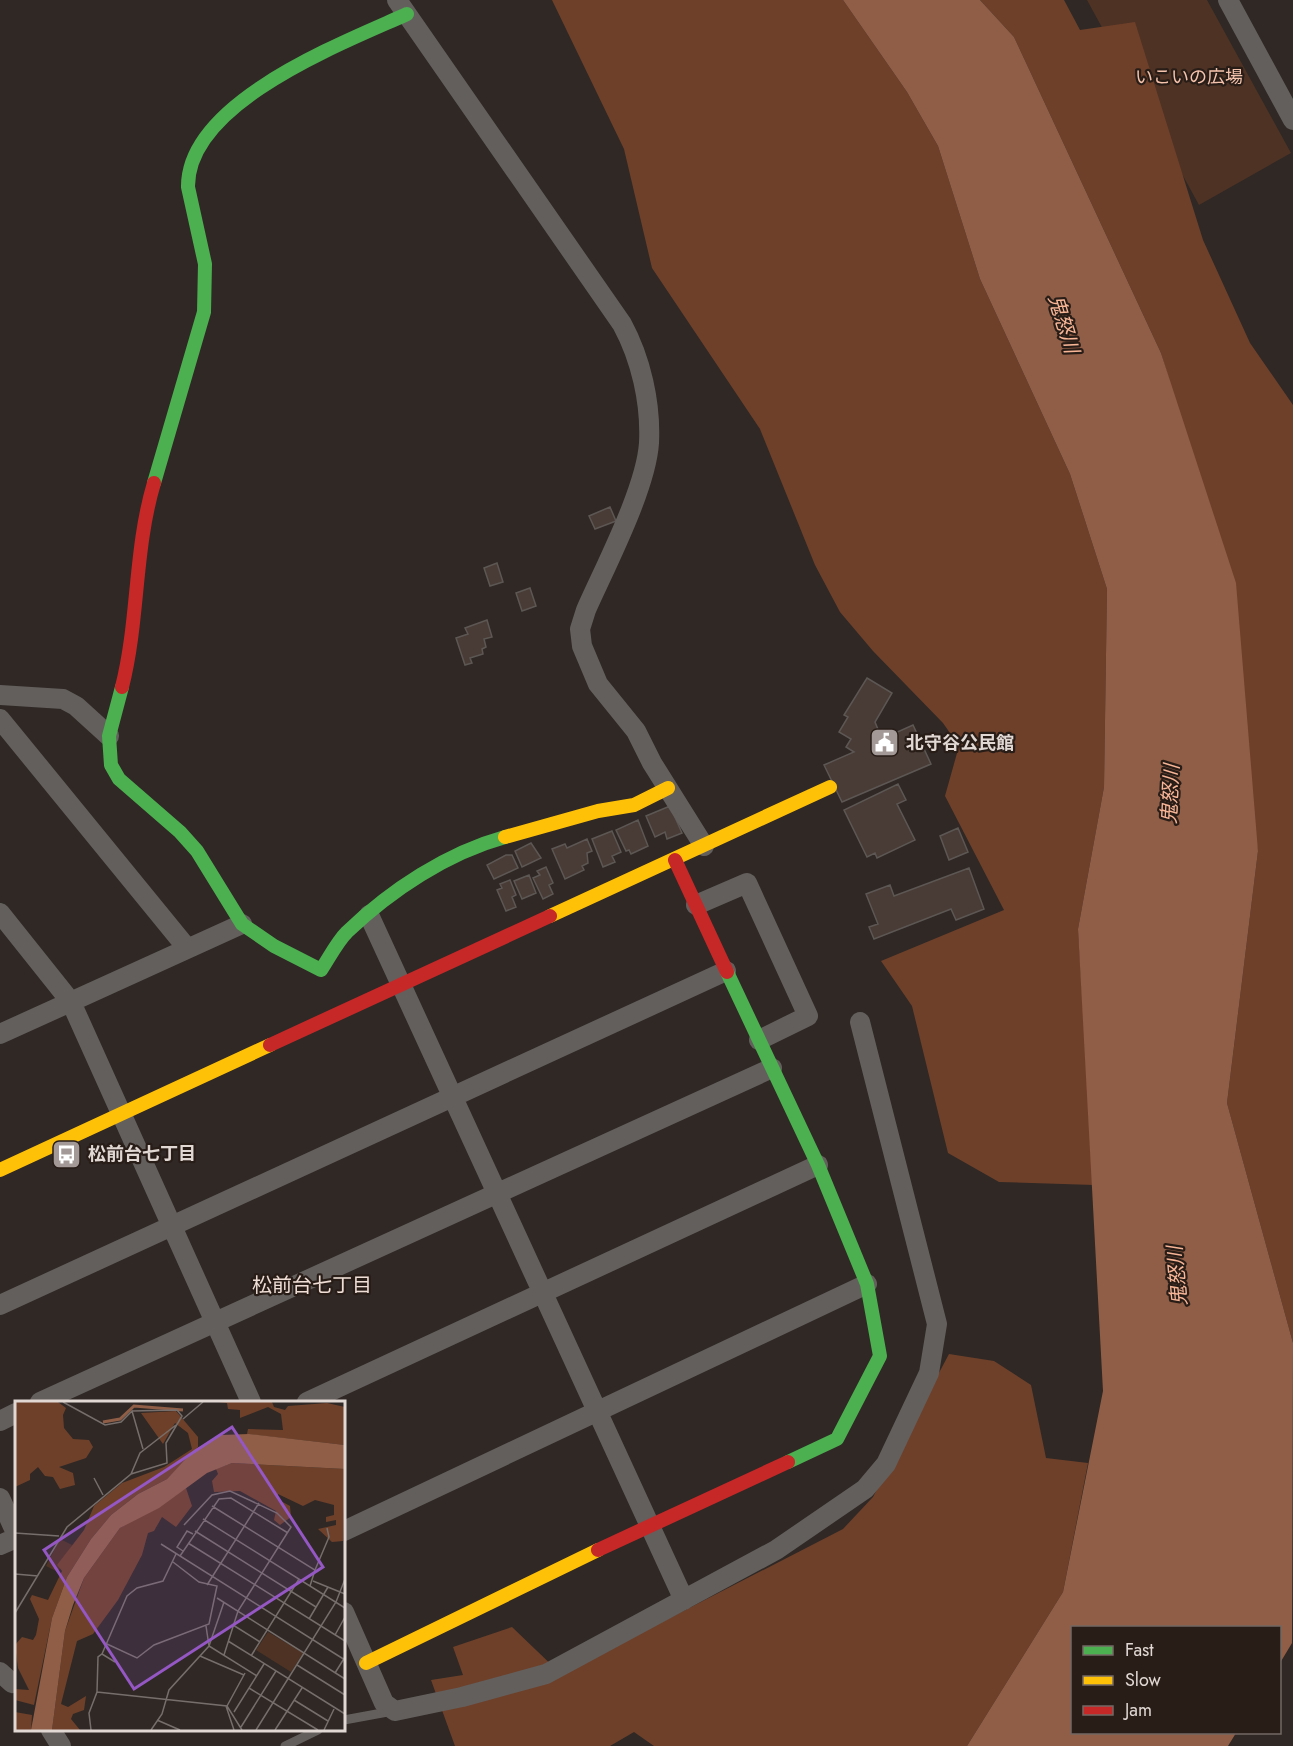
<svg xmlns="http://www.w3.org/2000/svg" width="1293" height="1746" viewBox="0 0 1293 1746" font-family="Jost,'Noto Sans JP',sans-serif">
<rect width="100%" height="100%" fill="#2f2825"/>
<path fill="#4e3224" d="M1087,0H1207L1291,153L1199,205Z"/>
<path fill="#6e402a" d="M552,0H843L907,92L938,146L980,279L1070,474L1107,589L1104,787L1078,929L1094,1185L999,1182L948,1153L912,1006L881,961L1004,910L945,796L959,746L943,723L873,651L840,612L815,565L760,429L652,268L624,149Z
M980,0H1064L1080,30L1135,22L1203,240L1250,343L1293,405V1343L1227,1103L1258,851L1184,429L1161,353L1014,37Z
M949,1354L994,1361L1031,1385L1046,1458L1088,1463L1063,1592L967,1746H654L634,1732L610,1746H455L431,1680L463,1675L453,1647L512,1627L561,1674L843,1529L873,1497Z"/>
<path fill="#905e46" d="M843,0H980L1014,37L1161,353L1236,583L1258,851L1227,1103L1293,1343L1292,1643L1280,1663V1628H1072V1732L1236,1733L1228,1746H967L1063,1592L1103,1391L1078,929L1104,787L1107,589L1070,474L980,279L938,146L907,92Z"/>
<path fill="#493c36" stroke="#5d5754" stroke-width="1.5" d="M610,507L616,521L595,529L589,516Z
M497,563L503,582L490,586L484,568Z
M530,588L536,606L522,611L516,593Z
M487,620L492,637L484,639L486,647L482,649L483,654L470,658L472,663L465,665L456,638L468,634L465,628Z
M867,678L892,693L875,722L882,739L913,725L931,764L842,802L824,765L854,752L846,747L851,739L839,732L848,717L844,715Z
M898,784L906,800L897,804L915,840L877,858L875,853L867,857L844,810Z
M670,806L682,833L667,839L665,832L655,837L646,816Z
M638,820L648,846L631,854L629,850L626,851L616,830Z
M958,828L968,852L949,860L940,836Z
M612,831L621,852L612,856L615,862L603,867L592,839Z
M587,839L592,851L587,853L588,863L582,866L584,870L565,879L552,849L565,844L567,848Z
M531,843L541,858L522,867L515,851Z
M506,855H512L518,868L494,879L487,865Z
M546,867L553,883L549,885L553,894L543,899L533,878L540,875L537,871Z
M969,868L984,909L956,920L951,909L874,939L869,927L878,924L866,894L890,885L894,896Z
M529,875L536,893L522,899L514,881Z
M510,880L516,895L512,897L516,907L506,911L497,890L502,888L500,884Z"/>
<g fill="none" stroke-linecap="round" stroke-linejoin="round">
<path stroke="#635f5d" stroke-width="9" d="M344,1720L393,1711
M285,1746L318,1730"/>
<path stroke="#635f5d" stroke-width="20" d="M397,0L622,324C641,359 651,403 649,443C646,489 605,567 586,610L580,629L582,646L598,684L636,731L652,763L704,846
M1228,0L1293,120
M0,695L63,699L76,706L109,736
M0,719L187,948
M696,905L747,883L808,1016L759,1040
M0,913L71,1002L251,1402
M369,915L684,1600
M0,1034L242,924
M0,1305L726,971
M40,1402L772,1068
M307,1402L818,1165
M0,1421L16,1413
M0,1498L16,1533
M344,1531L867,1284
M0,1545L16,1538
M344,1612L384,1703L395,1711L462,1697L546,1674L776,1550L865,1489L886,1464L929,1373L937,1324L860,1022
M0,1672L12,1683L16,1681
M51,1730L61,1746"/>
<path stroke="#4caf50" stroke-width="14" d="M154,483L204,312L205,264L188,187C187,102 343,43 407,14
M122,687L109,736L111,765L119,779L180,832L197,851L242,924L274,946L321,970C329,958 337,942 347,932C391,890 447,853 505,837
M727,972L818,1165L867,1284L880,1356L837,1439L788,1462"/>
<path stroke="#ffc107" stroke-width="14" d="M505,837L598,811L634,805L668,788
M550,916L830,787
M0,1170L270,1045
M366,1663L598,1550"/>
<path stroke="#c62828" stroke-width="14" d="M122,687C139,620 134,550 154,483
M675,860L727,972
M270,1045L550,916
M598,1550L788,1462"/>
</g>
<defs>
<symbol id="civic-square" viewBox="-11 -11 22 22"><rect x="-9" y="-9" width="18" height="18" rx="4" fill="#a39a97" stroke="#291d18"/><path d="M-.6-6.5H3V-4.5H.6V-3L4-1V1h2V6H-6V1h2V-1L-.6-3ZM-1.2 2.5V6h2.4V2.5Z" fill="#fff"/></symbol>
<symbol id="bus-square" viewBox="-11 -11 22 22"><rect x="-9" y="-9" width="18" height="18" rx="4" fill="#a39a97" stroke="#291d18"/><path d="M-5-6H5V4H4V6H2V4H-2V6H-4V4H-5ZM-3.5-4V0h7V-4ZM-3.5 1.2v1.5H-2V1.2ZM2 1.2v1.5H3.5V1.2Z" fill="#fff"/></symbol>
</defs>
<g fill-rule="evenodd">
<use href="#civic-square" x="868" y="726" width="33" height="33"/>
<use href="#bus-square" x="50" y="1138" width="33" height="33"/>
</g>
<g text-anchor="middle" stroke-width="4.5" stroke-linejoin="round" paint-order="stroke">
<g font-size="18" fill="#f5c2ab" stroke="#291d18">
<text x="1189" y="83">いこいの広場</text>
</g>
<g font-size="18" font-weight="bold" fill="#e1d8d4" stroke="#291d18" text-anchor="start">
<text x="906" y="749">北守谷公民館</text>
<text x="88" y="1160">松前台七丁目</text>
</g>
<g font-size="20" font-style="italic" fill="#f9b697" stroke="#291d18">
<text transform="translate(1064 324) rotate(73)" y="7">鬼怒川</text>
<text transform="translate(1170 794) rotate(-87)" y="7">鬼怒川</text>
<text transform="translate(1177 1276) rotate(-95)" y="7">鬼怒川</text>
</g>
<g font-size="20" fill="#efded6" stroke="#291d18">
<text x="312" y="1292">松前台七丁目</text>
</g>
</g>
<g transform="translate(15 1401)">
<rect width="330" height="330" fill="#2f2825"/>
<path d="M45,138L57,144L43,171L31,165ZM253,231L288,252L276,271L241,249Z" fill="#4e3224"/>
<path d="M0,1H43L51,7L48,14L49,27L58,38L74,39L78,46L71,57L44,66L58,72L60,84L45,88L38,76L30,75L23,66L15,73V79L0,86ZM204,1H257L259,6L270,9L273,5L312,2L330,6V44L232,33L233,28L268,29L266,13L253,6L225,17V9L213,8L212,2ZM161,10L183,36V46L152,78L123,93L96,114L76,138L52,176L37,217L19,304L0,299V288L14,289L3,267L0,244L7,236L18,239L21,234L24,218L15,198L17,194L33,199L47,170L42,164L69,129L79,105L107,82L149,66L177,48L173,32L160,22L148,43L126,12ZM217,62L330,68L328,140L317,141L303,128L321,124V119L311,121V116L319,114V104L300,99L288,105L263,93L262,98L275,105L276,116L265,124L259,119L261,110L225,90L199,91L197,80L203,73L201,68ZM171,87L177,105L161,126L147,116L139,130L133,132L127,154L103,199L78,233L62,240L46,303L53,306L71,295L69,309L58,313L56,318L65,329H37L50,230L69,177L105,127ZM0,311L17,314L16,329H0Z" fill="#6e402a"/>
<path d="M234,33L330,44V68L217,62L192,72L144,107L105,127L69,177L58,204L50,230L37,329H16L37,217L52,176L76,138L96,114L123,93L152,78L179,49L206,34Z" fill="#905e46"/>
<path fill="none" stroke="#905e46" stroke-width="3" d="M88,21L105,18L119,5L168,9"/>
<path fill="none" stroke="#766e6b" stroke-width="1.5" d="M48,1L90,24L106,21L117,10L128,48M168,18L188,1M116,73L152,62L151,42L167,15L162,9L117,10M79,77L88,94M197,105L300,169L295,185M188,118L330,207M169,124L197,94L215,90L262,112L276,126L223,210L209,254M180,130L301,206M0,132L44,135M173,142L330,240M146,143L330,259M168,150L162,146L172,130L178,133M165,155L204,98L216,97L273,132M300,169L314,136L312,127M0,173L23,175M298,180L330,193M192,184L244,102M202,197L330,278M0,212L52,126L116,73L125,52L161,24M294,218L313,186M218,224L245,241M191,225L194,245L242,275M320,234L330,216M213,240L330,313M92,243L122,257L139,244L194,223L202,185L184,181L158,161M87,253L112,195L122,187L148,180L161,153M185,255L229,274M236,255L284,178M282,264L330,294M320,272L330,256M234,287L303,329M82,291L212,305L227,329M279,299L313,320M211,305L219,329M212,305L230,272M219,311L249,263M142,319L165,329M226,326L261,270M76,329L74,312L82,291L83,256L87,253L100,261M136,329L147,313L154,289L194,245L209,201M241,329L321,201L330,178M260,329L287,287M309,329L319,308"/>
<path fill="#9457c4" fill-opacity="0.15" stroke="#9457c4" stroke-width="3" d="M217,26L308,166L119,288L29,149Z"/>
<rect width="330" height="330" fill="none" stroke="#e1d8d4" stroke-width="3"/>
</g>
<rect x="1071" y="1626" width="210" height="108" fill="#291d18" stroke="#736863" stroke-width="1.5"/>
<rect x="1083" y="1646" width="30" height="9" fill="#4caf50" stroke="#736863" stroke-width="1.5"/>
<text x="1125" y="1656" font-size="18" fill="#e1d8d4">Fast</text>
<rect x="1083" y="1676" width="30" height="9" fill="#ffc107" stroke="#736863" stroke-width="1.5"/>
<text x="1125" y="1686" font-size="18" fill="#e1d8d4">Slow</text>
<rect x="1083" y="1706" width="30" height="9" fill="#c62828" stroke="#736863" stroke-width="1.5"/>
<text x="1125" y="1716" font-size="18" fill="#e1d8d4">Jam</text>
</svg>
